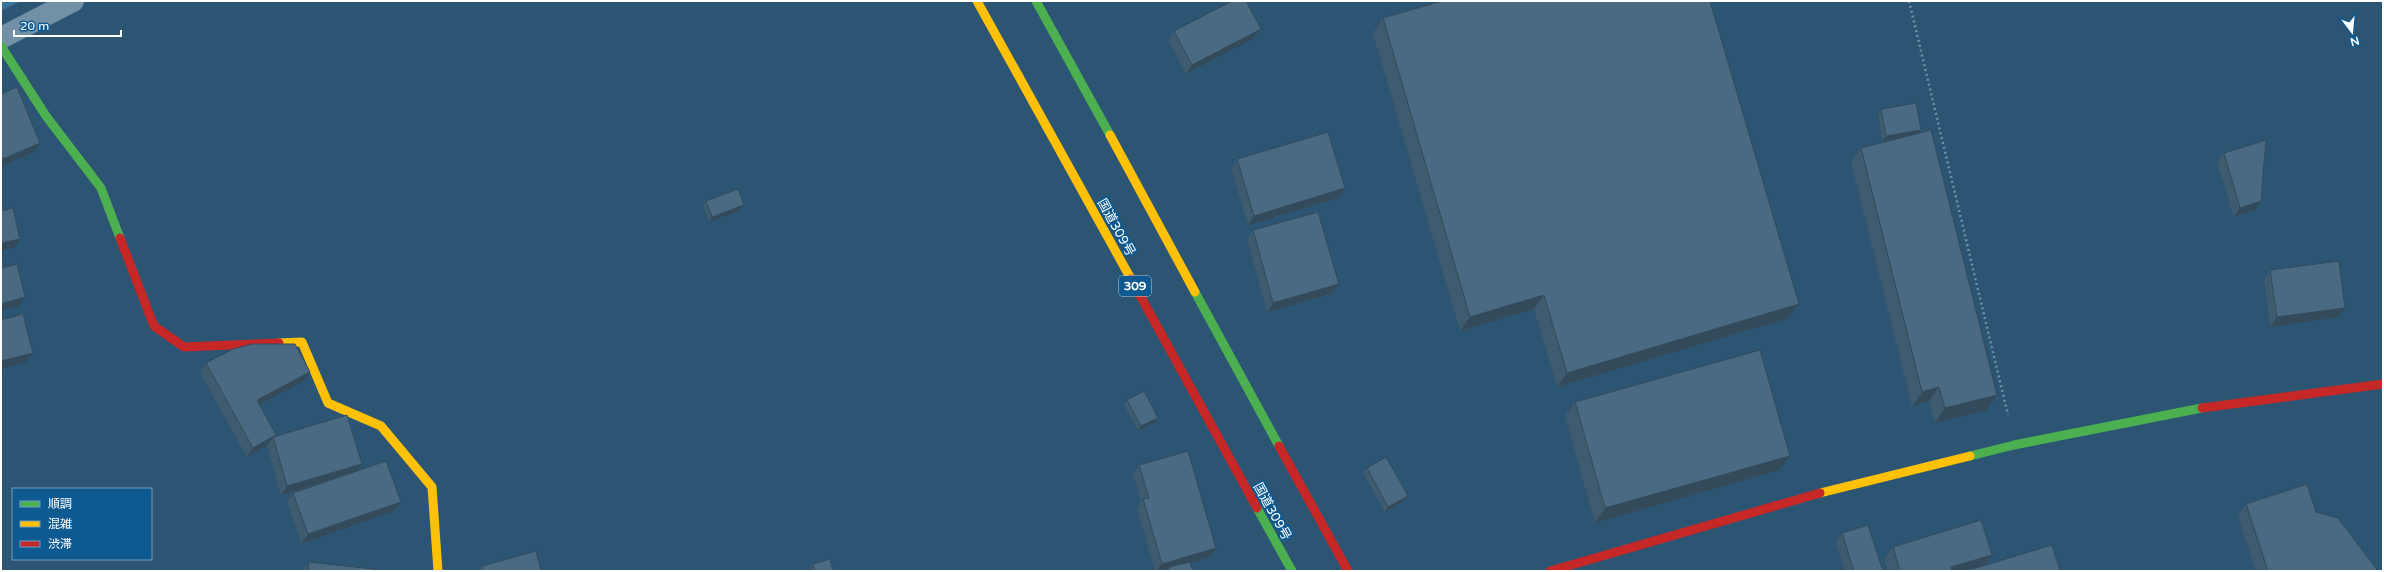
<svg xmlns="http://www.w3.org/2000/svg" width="2384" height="572" viewBox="0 0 2384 572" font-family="'Varela Round','Noto Sans JP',sans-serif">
<rect width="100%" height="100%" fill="#2b5573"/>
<path fill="#3b7198" d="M1,1H21L1,11Z"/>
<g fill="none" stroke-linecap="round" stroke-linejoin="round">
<path stroke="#7391a6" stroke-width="2.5" stroke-dasharray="2 3" stroke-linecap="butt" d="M1909,1L2008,415"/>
<path stroke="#7391a6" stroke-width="22" d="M1,38L73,1"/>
<path stroke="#4caf50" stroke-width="9" d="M1036,1L1110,135
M1,46L46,116L101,188L120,238
M1195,292L1279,446
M1970,456L2014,445L2202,408
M1257,508L1292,571"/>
<path stroke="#ffc107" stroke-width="9" d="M977,1L1131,279
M1110,135L1195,292
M279,343L302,342L328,403L381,426L432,487L438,571
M1820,493L1970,456"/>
<path stroke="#c62828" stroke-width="9" d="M120,238L154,326L184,347L279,343
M1131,279L1257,508
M2202,408L2383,384
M1279,446L1348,571
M1550,571L1820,493"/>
</g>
<path fill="#3f5b70" d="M1383,18L1799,304L1789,318L1557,387L1534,309L1460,331L1373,33Z
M1261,29L1254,38L1186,74L1168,40L1174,31Z
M1,94L34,152L1,166Z
M1881,109L1921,130L1918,134L1987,410L1935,423L1929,401L1912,406L1851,162L1861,148L1907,136L1882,141L1878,114Z
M2224,153L2261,201L2255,210L2234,217L2217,162Z
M1237,159L1345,188L1339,198L1248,225L1231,169Z
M706,201L744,205L741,210L709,222L703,206Z
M1253,230L1339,284L1332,294L1267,312L1247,240Z
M2270,270L2339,317L2270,327L2264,280Z
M206,363L304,381L260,405L275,436L362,464L356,471L394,511L301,544L287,502L293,493L333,480L281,495L267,446L247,457L200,373Z
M1127,400L1154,423L1138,431L1124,405Z
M1575,402L1780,470L1595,523L1565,416Z
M1139,465L1216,548L1210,557L1191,563L1193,571H1167L1168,569L1161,571H1155L1137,509L1141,502L1133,474Z
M1367,468L1408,496L1405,501L1385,512L1363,473Z
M2246,504L2316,512L2378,571H2256L2238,516Z
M1842,533L1883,571H1845L1836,542Z
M1893,547L1984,565L2060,571H1888L1884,559Z
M309,562L374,571H303Z
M813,564L833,571H810V569Z
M482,566L541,571H478Z"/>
<path fill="#334a5b" d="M1261,29L1254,38L1186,74L1192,65Z
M1921,130L1917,135L1882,141L1886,136Z
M40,143L34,152L1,166V162L3,159Z
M1345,188L1339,198L1248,225L1254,216Z
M2261,201L2255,210L2234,217L2240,208Z
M744,205L741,210L709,222L712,217Z
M20,239L14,248L1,251V243Z
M1339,284L1332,294L1267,312L1273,303Z
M1544,295L1534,309L1460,331L1470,317Z
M25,297L19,306L1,311V304Z
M1799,304L1789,318L1557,387L1567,373Z
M2345,308L2339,317L2270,327L2277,317Z
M33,353L26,362L1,369V361Z
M310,372L304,381L251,409L257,400Z
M1939,387L1929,401L1912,406L1922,392Z
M1997,395L1987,410L1935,423L1945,408Z
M1158,418L1154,423L1138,431L1141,426Z
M276,435L274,439L273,437L267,446L247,457L253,448Z
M1790,456L1780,470L1595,523L1605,508Z
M362,464L355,473L281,495L287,486Z
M1408,496L1405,501L1385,512L1388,507Z
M401,502L394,511L301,544L308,534Z
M1216,548L1210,557L1170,569L1169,567L1168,569L1161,571H1156L1162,564Z
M1992,555L1983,567L1971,571H1949L1951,567Z"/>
<path fill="#496a82" stroke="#334a5b" d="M1232,1H1246L1261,29L1192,65L1174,31Z
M1442,1H1710L1799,304L1567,373L1544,295L1470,317L1383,18Z
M17,87L40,143L3,159L1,154V94Z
M1916,103L1921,130L1886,136L1881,109Z
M1931,130L1997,395L1945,408L1939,387L1922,392L1861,148Z
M1328,132L1345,188L1254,216L1237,159Z
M2266,140L2261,201L2240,208L2224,153Z
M738,189L744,205L712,217L706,201Z
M13,208L20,239L1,243V211Z
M1318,212L1339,284L1273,303L1253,230Z
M2339,261L2345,308L2277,317L2270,270Z
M17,264L25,297L1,304V268Z
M23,314L33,353L1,361V320Z
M252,344H295L310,372L257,400L276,435L253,448L206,363L233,349Z
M1760,350L1790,456L1605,508L1575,402Z
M1144,391L1158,418L1141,426L1127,400Z
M347,415L362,464L287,486L273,437Z
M1188,451L1216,548L1162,564L1143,499L1149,498L1139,465Z
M1386,457L1408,496L1388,507L1367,468Z
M386,461L401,502L308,534L293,493Z
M2307,484L2316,512L2338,518L2378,571H2268L2246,504Z
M1981,520L1992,555L1951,567L1952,571H1900L1893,547Z
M1868,525L1883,571H1854L1842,533Z
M2052,545L2060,571H1966Z
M536,551L541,571H483L482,566Z
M830,559L833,571H815L813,564Z
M309,562L374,569V571H308Z
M1190,562L1193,571H1170L1169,567Z"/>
<g text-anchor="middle" stroke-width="4" stroke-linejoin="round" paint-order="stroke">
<rect fill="#0e5a90" stroke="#b7cede" stroke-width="1" x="1119" y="276" width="32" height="20" rx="3"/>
<g font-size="12" font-weight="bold" fill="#fff">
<text x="1135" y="290">309</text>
</g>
<g font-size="13" fill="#fff" stroke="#0e5a90">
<text transform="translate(1117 227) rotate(61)" y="5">国道309号</text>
<text transform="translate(1273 511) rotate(61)" y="5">国道309号</text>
</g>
</g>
<rect width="2384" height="572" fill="none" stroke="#ffffff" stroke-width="4"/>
<rect x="12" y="488" width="140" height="72" fill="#0e5a90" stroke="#6e9cbc"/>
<rect x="20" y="501" width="20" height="6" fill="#4caf50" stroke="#6e9cbc"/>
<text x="48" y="508" font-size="12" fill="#ffffff">順調</text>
<rect x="20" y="521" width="20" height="6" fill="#ffc107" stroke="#6e9cbc"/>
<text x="48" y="528" font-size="12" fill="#ffffff">混雑</text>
<rect x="20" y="541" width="20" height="6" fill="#c62828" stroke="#6e9cbc"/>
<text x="48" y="548" font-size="12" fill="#ffffff">渋滞</text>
<g transform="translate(2352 32) rotate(164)" stroke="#0e5a90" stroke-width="3" paint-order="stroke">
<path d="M0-3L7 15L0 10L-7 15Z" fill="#ffffff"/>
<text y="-6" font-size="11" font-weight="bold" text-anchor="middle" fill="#ffffff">N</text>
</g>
<path d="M14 30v6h107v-6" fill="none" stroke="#ffffff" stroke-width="2"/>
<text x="20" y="30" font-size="12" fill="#ffffff" stroke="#0e5a90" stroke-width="3" paint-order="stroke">20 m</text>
</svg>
